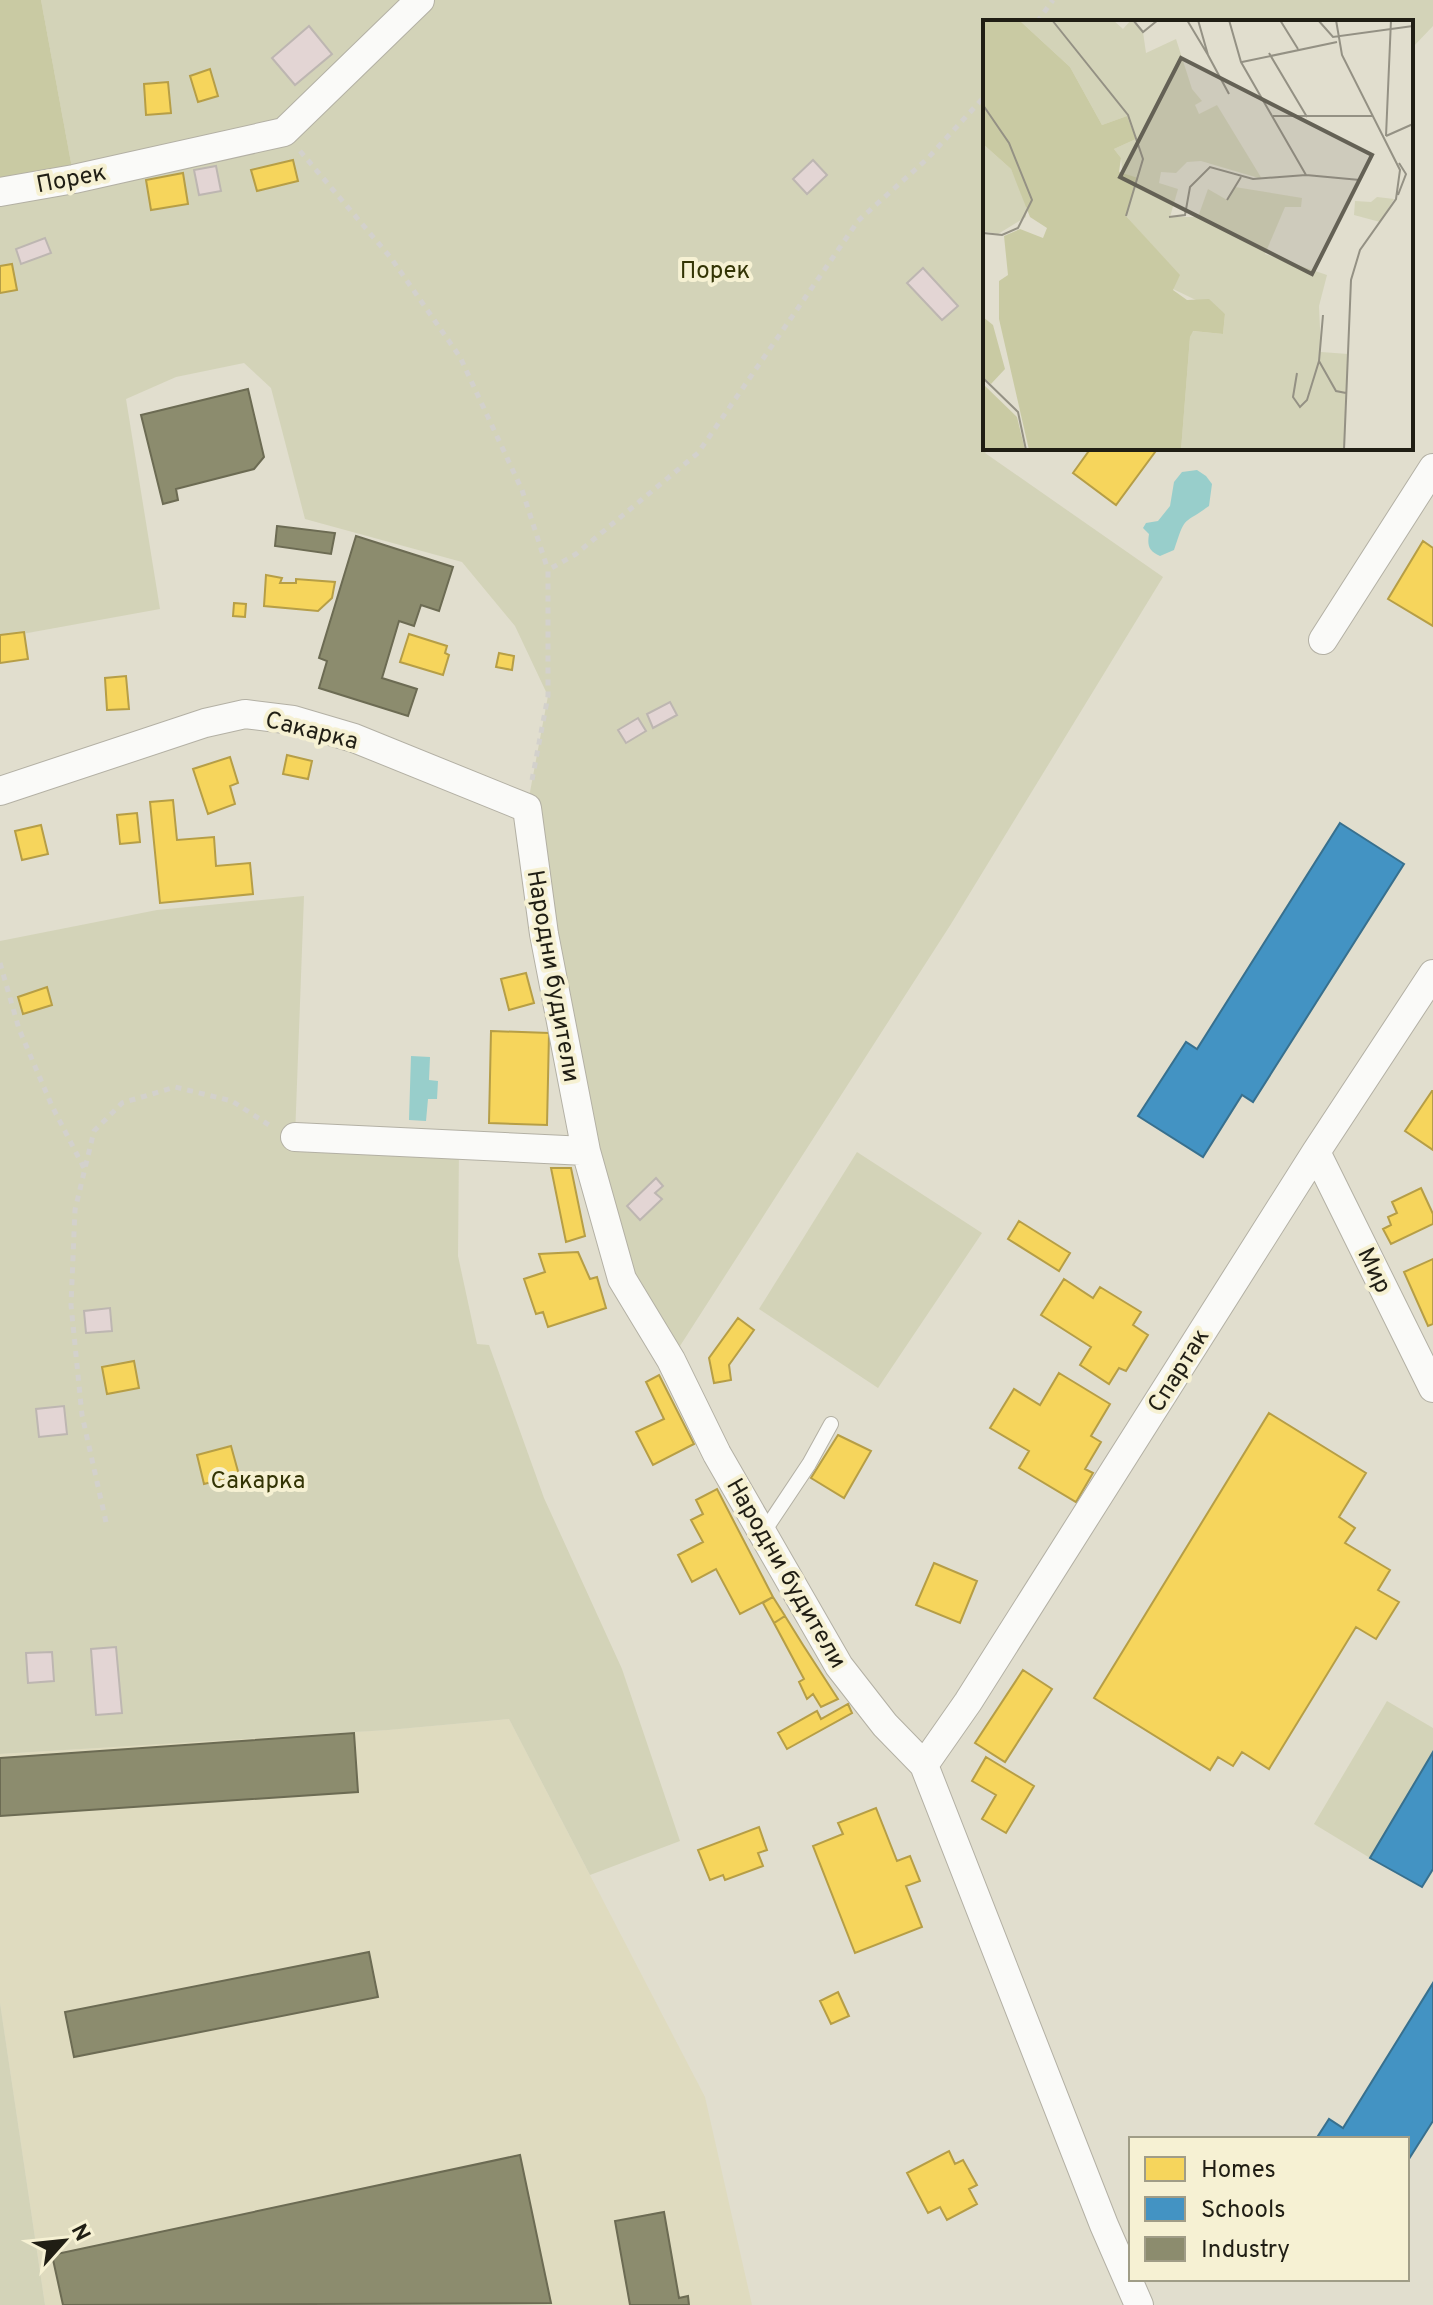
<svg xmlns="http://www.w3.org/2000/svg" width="1433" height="2305" viewBox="0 0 1433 2305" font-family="Overpass,sans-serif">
<rect width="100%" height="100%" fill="#e1dece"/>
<path fill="#dfdbbf" d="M509,1719L705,2097L752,2305H45L0,2003V1754L387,1730Z"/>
<path fill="#d3d3b8" d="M41,0H1433V26L1411,49V22H985V448H989L985,453L1163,577L951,924L671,1360L622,1279L527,808L548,696L515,626L462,562L305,519L271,388L244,363L176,377L126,399L160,609L0,638V192L74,179Z
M304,896L295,1137L459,1146L458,1256L477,1344L489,1345L544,1498L622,1669L680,1841L590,1875L509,1719L388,1730L0,1754V941L157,910Z
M857,1152L982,1233L878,1388L759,1309Z
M1387,1701L1433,1728V1752L1370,1858L1314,1824Z
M0,2003L45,2305H0Z"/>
<path fill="#c9caa3" d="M0,0H41L74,179L0,192Z"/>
<path fill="#98cecb" d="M1197,470L1206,476L1212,484L1209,506C1181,526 1186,515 1174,550L1160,556C1149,551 1147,546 1149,534L1143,528L1146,523L1158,521L1170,506L1174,482L1182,472Z
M411,1056L430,1057L429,1080L438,1081L437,1099H428L426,1121L409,1120Z"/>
<path fill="#f6d55c" stroke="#b69e46" stroke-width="2" d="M210,69L218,96L198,102L190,76Z
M168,82L171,113L146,115L144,84Z
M293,160L298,181L257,191L251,170Z
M183,173L188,204L151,210L146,180Z
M12,264L17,290L0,293V266Z
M1091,448H1158L1116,505L1073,473Z
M1423,541L1433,548V626L1388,599Z
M266,575L282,578L280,583H296V579L335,582L332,598L318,611L264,606Z
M234,603L246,604L245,617L233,616Z
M24,632L28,659L0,663V635Z
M409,634L447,646L445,653L449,655L443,675L400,662Z
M499,653L514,656L512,670L496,667Z
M126,676L129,709L107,710L105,678Z
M287,755L312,761L308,779L283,774Z
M230,757L238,783L230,786L235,804L208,814L193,769Z
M173,800L177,840L214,837L216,866L250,863L253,894L160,903L150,802Z
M137,813L140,842L120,844L117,815Z
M41,825L48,854L22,860L15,831Z
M526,973L534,1003L509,1010L501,979Z
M47,987L52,1005L23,1014L18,997Z
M491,1031L549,1033L547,1125L489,1123Z
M1432,1091H1433V1150L1405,1131Z
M551,1168H571L585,1236L566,1242Z
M1421,1188L1433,1214V1224L1391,1244L1383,1229L1391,1225L1388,1217L1397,1213L1392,1202Z
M1019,1221L1070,1253L1059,1271L1008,1239Z
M578,1252L590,1279L597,1277L606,1308L548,1327L543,1312L536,1314L524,1279L545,1272L539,1254Z
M1433,1259V1324L1428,1326L1404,1272Z
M1064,1279L1093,1298L1100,1287L1141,1312L1133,1325L1148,1335L1126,1371L1119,1368L1109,1384L1080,1365L1091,1347L1041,1315Z
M738,1318L754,1330L729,1365L731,1380L714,1383L709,1358Z
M134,1361L139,1388L107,1394L102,1367Z
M1059,1373L1110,1404L1091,1436L1101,1442L1085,1469L1093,1473L1076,1502L1019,1468L1029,1451L990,1428L1014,1389L1040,1405Z
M659,1375L694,1444L653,1465L636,1432L664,1419L646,1382Z
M1269,1413L1366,1473L1339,1517L1355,1528L1345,1543L1390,1570L1378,1590L1399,1602L1376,1639L1356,1627L1269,1769L1242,1752L1233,1766L1218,1757L1210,1770L1094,1698Z
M838,1435L871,1451L844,1498L811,1478Z
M231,1446L239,1475L204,1484L197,1455Z
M717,1489L773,1597L740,1614L716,1569L692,1582L678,1555L703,1542L691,1520L703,1514L696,1500Z
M934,1563L977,1581L960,1623L916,1605Z
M773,1597L785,1616L774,1623L763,1603Z
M785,1616L803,1645L838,1699L821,1707L813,1694L807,1699L799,1682L804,1679L774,1623Z
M1023,1670L1052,1689L1005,1762L975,1743Z
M848,1704L852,1713L787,1749L778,1733L817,1711L821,1719Z
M986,1757L1034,1786L1006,1833L982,1819L996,1795L972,1781Z
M876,1808L897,1861L910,1856L920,1881L906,1886L922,1927L855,1953L813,1846L843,1834L838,1823Z
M759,1827L767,1850L758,1853L763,1866L725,1880L723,1875L710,1880L698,1850Z
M838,1992L849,2016L831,2024L820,2001Z
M949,2151L955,2164L963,2160L977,2185L969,2189L977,2204L947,2220L940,2207L928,2213L907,2173Z"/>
<path fill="#4393c3" stroke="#38708e" stroke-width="2" d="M1340,823L1404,864L1253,1102L1242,1095L1203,1157L1138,1116L1186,1042L1197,1049Z
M1433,1752V1869L1422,1887L1370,1858Z
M1433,1983V2121L1407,2162V2139H1316L1329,2119L1343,2128Z"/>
<path fill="#8c8c6e" stroke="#6c6b53" stroke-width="2" d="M248,389L264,457L254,469L176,489L178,500L163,504L141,415Z
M277,526L335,533L331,554L275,546Z
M356,536L453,567L439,611L421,605L414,626L399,621L382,678L417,689L408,716L319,688L327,661L319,658Z
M354,1733L358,1792L0,1816V1758Z
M369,1952L378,1997L74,2057L65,2012Z
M520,2155L551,2303L63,2305L52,2255Z
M664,2212L679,2298L688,2296L689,2305H630L615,2221Z"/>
<path fill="#e3d5d4" stroke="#bdb6b1" stroke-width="2" d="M309,26L332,54L295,85L272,58Z
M813,160L827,175L807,194L793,179Z
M216,166L221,191L199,195L194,170Z
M45,238L51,253L21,264L16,249Z
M923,268L958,306L942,320L907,283Z
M670,702L677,715L653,728L647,714Z
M638,718L646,731L626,743L618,730Z
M656,1178L663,1186L655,1193L662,1199L640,1220L627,1206Z
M110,1308L112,1331L86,1333L84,1311Z
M64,1406L67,1434L39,1437L36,1409Z
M116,1647L122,1713L96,1715L91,1649Z
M52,1652L54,1681L28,1683L26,1653Z"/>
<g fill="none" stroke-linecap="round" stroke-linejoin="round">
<defs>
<path id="lane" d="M763,1533L809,1464L831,1424"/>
<path id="street" d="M0,192L74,179L284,132L420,0
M1323,640L1433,468
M0,791L205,723L245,714L293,720L354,738L527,808L544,934L586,1151L622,1279L671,1360L717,1454L839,1666L885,1725L924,1765L1104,2225L1139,2305
M295,1137L586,1151
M1316,1152L1433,1388
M924,1765L968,1702L1316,1152L1433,974"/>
</defs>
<use href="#lane" stroke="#b3b0a4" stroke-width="16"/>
<use href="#street" stroke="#b3b0a4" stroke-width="30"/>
<path stroke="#d3d1cc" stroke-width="5" stroke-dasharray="6 6" stroke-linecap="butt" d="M1037,22L1053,0
M300,151L391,258L460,357L522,490L548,570
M532,780L548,696V570L576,554L698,453L858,221L928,158L985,96
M0,963L19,1029L52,1106L84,1168
M106,1522L82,1415L71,1305L75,1210L94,1131L122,1103L175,1087L232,1101L269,1125"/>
<use href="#lane" stroke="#fafaf8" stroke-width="14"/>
<use href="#street" stroke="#fafaf8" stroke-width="28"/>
</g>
<g text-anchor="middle" stroke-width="8" stroke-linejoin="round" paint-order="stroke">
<g font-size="24" fill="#201e14" stroke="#f6f1d3">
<text transform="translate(71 178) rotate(-11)" y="8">Порек</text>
<text transform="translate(312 730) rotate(14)" y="8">Сакарка</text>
<text transform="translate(554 976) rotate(80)" y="8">Народни будители</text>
<text transform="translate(1375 1270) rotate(64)" y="8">Мир</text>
<text transform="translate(1178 1370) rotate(-58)" y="8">Спартак</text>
<text transform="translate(787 1573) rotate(60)" y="8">Народни будители</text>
</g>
<g font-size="24" fill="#333404" stroke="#f6f1d3">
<text x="715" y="278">Порек</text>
<text x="258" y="1488">Сакарка</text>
</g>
</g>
<g transform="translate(983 20)">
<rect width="430" height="430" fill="#e1dece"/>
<path d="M36,0H130L140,9L148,0L160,12L163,33L193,19L209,69L219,81L212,85L216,94L234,85L279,159L218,141L204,142L193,153L178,152L176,163L195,169L187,197H215L225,169L244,180L252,167L319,178L318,187H302L282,234L344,255L336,286L338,332L365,334L361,430H198L207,317L209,311L240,314L242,294L190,269L196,255L143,196L138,138L131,129L153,119L144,96L119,105L87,47ZM0,124L28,149L43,183V197L15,214L0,211ZM394,177L411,179L397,202L371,195L372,181L388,182Z" fill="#d3d3b8"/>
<path d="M0,0H36L87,47L119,105L144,96L153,119L131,129L138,138L136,152L155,158L143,196L197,255L190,270L204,280L226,279L242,294L240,314L210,311L207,317L198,430H46L16,299V261L25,255L21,216L37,209L60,218L64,208L47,197L28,149L0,124ZM0,297L10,305L22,349L8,364L0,357ZM0,364L34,397L42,430H0Z" fill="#c9caa3"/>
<path fill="none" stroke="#949184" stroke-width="2" d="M69,0L145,95L160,139L143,196M150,0L160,12L175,0M204,0L225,35M215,0L225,35L246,74M246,0L258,42L323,155M297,0L315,29M335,0L350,17L430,6M353,0L359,35L417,150L413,179L377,230L368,260L361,430M286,33L324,97M259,42L354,22M0,85L26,123L49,180L35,208L19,215L0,213M290,96H389M403,116L408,0M403,116L430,104M415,175L423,154L416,143M244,180L258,157M186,197L202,195L207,167L227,147L270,159L323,155L377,160M336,341L353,371L363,373M314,353L310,377L317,387L324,380L336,341L340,295M0,358L35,392L43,430"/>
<path fill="#646155" fill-opacity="0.15" stroke="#646155" stroke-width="4" d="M198,38L389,135L329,254L137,157Z"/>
<rect width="430" height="430" fill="none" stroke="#201e14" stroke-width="4"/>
</g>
<rect x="1129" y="2137" width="280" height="144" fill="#f6f1d3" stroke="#a09d87" stroke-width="2"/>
<rect x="1145" y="2157" width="40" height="24" fill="#f6d55c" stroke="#a09d87" stroke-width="2"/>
<text x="1201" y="2177" font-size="24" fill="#201e14">Homes</text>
<rect x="1145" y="2197" width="40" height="24" fill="#4393c3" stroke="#a09d87" stroke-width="2"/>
<text x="1201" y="2217" font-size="24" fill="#201e14">Schools</text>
<rect x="1145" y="2237" width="40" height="24" fill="#8c8c6e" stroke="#a09d87" stroke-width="2"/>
<text x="1201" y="2257" font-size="24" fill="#201e14">Industry</text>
<g transform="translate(64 2241) rotate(63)" stroke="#f6f1d3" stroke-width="6" paint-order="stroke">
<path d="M0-6L14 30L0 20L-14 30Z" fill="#201e14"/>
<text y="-12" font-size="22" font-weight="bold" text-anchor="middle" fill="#201e14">N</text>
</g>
</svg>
